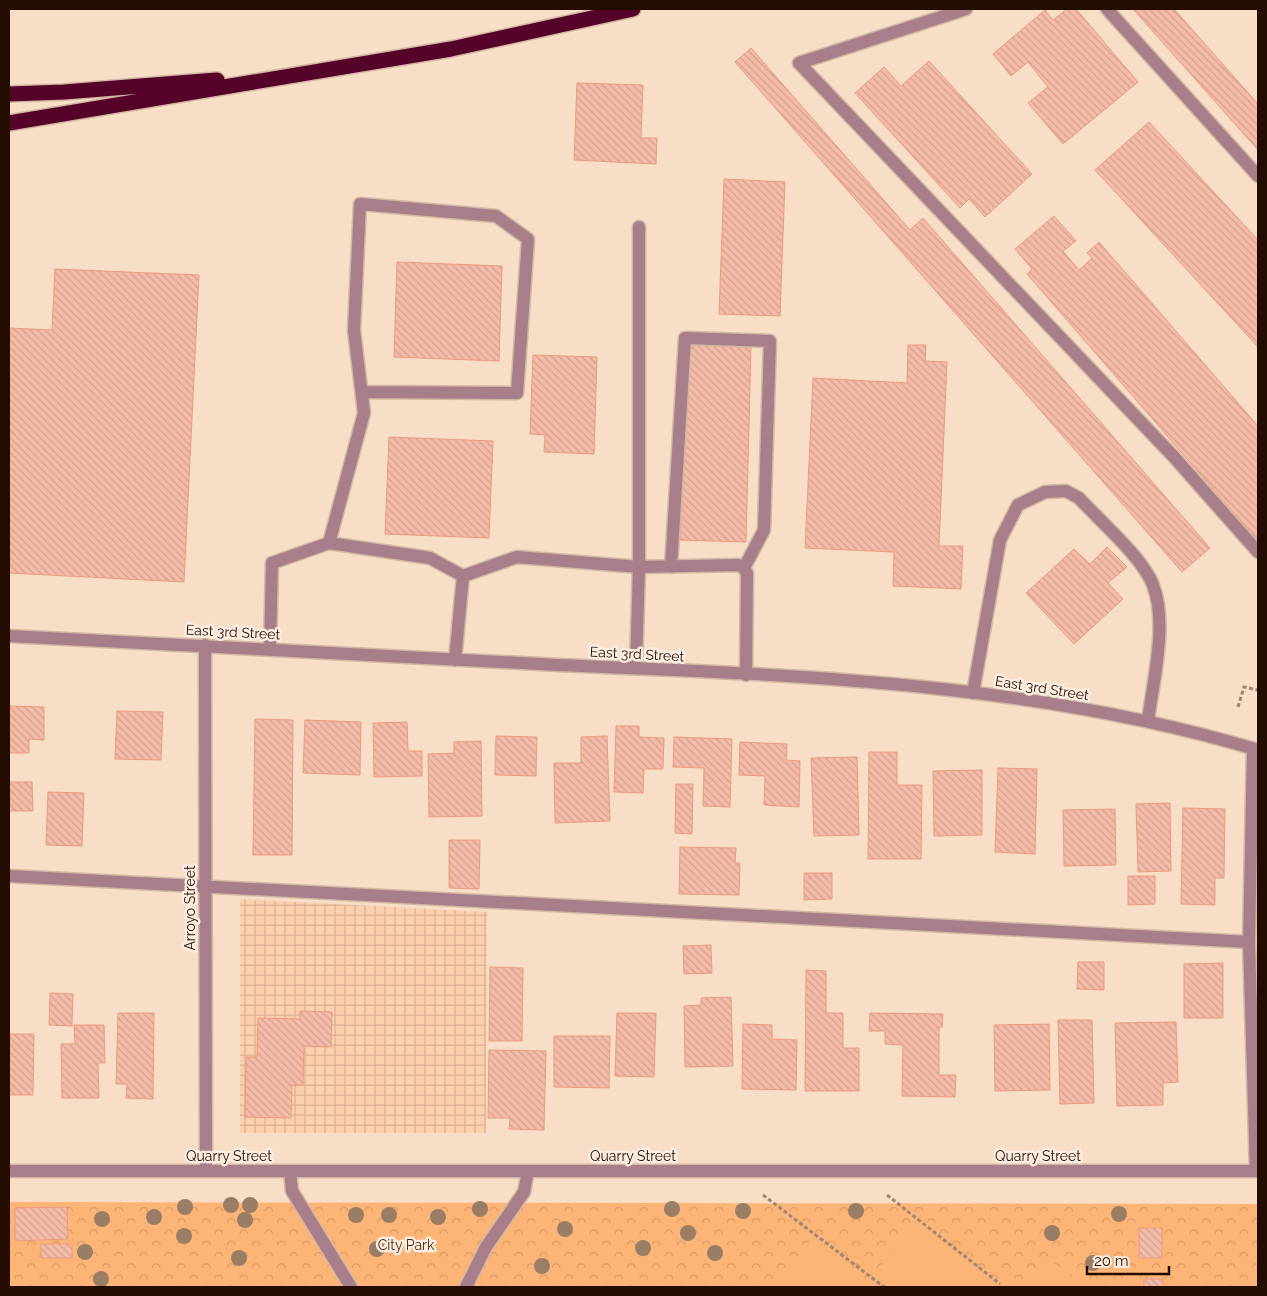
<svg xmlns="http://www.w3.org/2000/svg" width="1267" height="1296" viewBox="0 0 1267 1296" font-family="Raleway,sans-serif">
<defs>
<pattern id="industrial-grid" width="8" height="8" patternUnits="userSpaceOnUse" patternTransform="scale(1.25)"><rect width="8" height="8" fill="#fcd0ad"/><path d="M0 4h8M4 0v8" fill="none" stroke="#d8b193"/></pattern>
<pattern id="park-crowns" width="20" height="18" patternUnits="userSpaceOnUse" patternTransform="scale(1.25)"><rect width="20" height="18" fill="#fdb577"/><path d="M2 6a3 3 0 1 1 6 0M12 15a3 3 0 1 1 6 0" fill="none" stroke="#d99a65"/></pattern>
<pattern id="building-back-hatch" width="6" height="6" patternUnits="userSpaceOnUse" patternTransform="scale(1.25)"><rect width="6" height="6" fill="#f4bca8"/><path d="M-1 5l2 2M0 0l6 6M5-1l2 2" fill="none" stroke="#d1a08f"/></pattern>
</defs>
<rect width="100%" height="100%" fill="#f8ddc7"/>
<path fill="url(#industrial-grid)" d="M240,899L487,912L486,1133H240Z"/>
<path fill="url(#park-crowns)" d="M9,1202L1258,1204V1287H9Z"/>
<path fill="#fdb577" d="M913,1223L997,1286L996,1287H895L876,1273Z
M811,1240L873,1287H774Z
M1047,1258L1086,1287H1024Z"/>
<path fill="url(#building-back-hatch)" stroke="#eb9b7e" d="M1067,9H1076L1138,82L1063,144L1028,103L1048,87L1028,62L1011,76L993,54L1045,10L1053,20Z
M1133,9H1174L1258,104V150Z
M751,48L910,230L923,218L1210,548L1182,572L735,62Z
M929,61L1032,174L985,217L969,199L960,208L855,93L884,67L901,86Z
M577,83L643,85L641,138H657L656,164L574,160Z
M1149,122L1258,240V347L1095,170Z
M724,179L785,182L780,316L719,314Z
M1054,216L1076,241L1063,251L1079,270L1092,258L1087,253L1099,242L1258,426V541L1027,274L1032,269L1015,249Z
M397,262L502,266L499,361L394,357Z
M55,269L199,275L184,582L9,573V328L52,330Z
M685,345L751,347L746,542L680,540Z
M908,345H926L925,361L947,362L939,546H963L961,589L893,586L894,552L805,548L813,378L907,383Z
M533,355L597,357L594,454L544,452L545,435L530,434Z
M389,437L493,441L489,538L385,534Z
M1107,547L1127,567L1108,583L1123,599L1074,644L1026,593L1074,549L1090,564Z
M9,706L44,707V740L29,739V753H9Z
M117,711L163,712L161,760L115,759Z
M255,719L293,720L292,855H253Z
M305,720L361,722L360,775L303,773Z
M407,722L408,751H422V776L374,777L373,723Z
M616,726H639V737L664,738L663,769H644L643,793L614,792Z
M496,736L537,737L536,776L495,775Z
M607,736L610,821L555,823L554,763H581V737Z
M674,737L732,739L730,807L703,806L704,768L673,767Z
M481,741L482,816L429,817L428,754L454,753V742Z
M740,742L787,744L786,760L800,761L799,807L764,805L765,776L739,775Z
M869,752H897V785H922L921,859H868Z
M857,757L859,835L814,836L811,758Z
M998,768L1037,769L1035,854L995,852Z
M982,770V835L934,836L933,771Z
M9,782H32L33,811H9Z
M676,784H693L692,834L675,833Z
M48,792L84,793L82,846L46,845Z
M1170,803L1171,871L1138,872L1136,804Z
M1183,808L1225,809L1224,878H1215V905L1181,904Z
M1115,809L1116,865L1064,866L1063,810Z
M449,840H480L479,889L449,888Z
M680,847L736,848L735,863H740L739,895L679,894Z
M804,873H832V899L804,900Z
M1128,876H1155V904L1128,905Z
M711,945L712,973L684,974L683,946Z
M1078,962H1104V990L1077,989Z
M1223,963V1018H1184V964Z
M490,967L523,968L522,1041H489Z
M806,970L826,971V1013H843V1048H859V1091H805Z
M50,993L73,994L72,1026L49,1025Z
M731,997L733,1066L685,1067L684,1006L701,1005V998Z
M300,1011L332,1012L331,1047L304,1046L303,1085H292L291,1118L245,1117L246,1057H257L258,1018L300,1019Z
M118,1013H154L153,1099L126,1098L127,1084H116Z
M617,1013H656L654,1077L615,1076Z
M870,1013L943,1014L942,1027H939V1075H956L955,1097L902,1096L903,1045L885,1044V1031H869Z
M1058,1020H1092L1094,1103L1060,1104Z
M1176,1022L1178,1082L1163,1083V1105L1117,1106L1115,1023Z
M743,1024L772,1025V1039L797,1040L796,1090L742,1089Z
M1049,1024L1050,1090L995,1091L994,1025Z
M74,1025H104L105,1063H98L99,1098H62L61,1044H75Z
M9,1034H34L33,1095H9Z
M554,1036H610L609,1088L554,1087Z
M489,1050L546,1051L544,1130L509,1129L510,1118H488Z
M67,1207L68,1239L15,1241V1208Z
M1139,1228H1162V1258H1139Z
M41,1244H72V1258H41Z
M1144,1279H1163V1287H1144Z"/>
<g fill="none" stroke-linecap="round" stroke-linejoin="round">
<defs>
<path id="minor" d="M966,9L799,63L1174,457L1258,552
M1107,9L1258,176
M329,543L364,413L354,330L360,204L496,216L528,239L517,393L362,392
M671,567L685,338L770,341L764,530L744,568
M9,636C192,645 375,656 558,665C793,675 1032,682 1258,750
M205,645L206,1171
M270,649L272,563L329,543L430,558L463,576
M455,660L463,576L517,557L639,567L738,565L743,567L747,573L746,675
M636,668L639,567V227
M973,693L1000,540L1018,505L1045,492L1066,491L1079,498C1099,520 1143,558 1153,585C1168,624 1153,681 1148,721
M1253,749L1249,942L1256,1171
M9,876L1249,942
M9,1171H1258
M290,1171L292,1191L351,1287
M466,1287L486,1247L524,1192L528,1171"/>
<path id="highway" d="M9,94L64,92L217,80
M9,123L451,49L633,9"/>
</defs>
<use href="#minor" stroke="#d2b8a3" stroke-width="15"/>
<use href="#highway" stroke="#d2b8a3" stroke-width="18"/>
<path stroke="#9f8573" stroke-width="3" stroke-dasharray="4 2.5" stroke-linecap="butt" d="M1238,707L1244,687L1258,690
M763,1195L884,1287
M887,1195L1000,1284"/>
<use href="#minor" stroke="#a77e89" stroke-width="12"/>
<use href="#highway" stroke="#560329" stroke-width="15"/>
</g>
<g fill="#997d65">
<circle cx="231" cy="1205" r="8"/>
<circle cx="250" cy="1205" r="8"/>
<circle cx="185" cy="1207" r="8"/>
<circle cx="480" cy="1209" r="8"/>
<circle cx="672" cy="1209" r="8"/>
<circle cx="743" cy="1211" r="8"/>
<circle cx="856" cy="1211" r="8"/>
<circle cx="1119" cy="1214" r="8"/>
<circle cx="356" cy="1215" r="8"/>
<circle cx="389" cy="1215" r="8"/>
<circle cx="154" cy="1217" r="8"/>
<circle cx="438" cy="1217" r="8"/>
<circle cx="102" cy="1219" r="8"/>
<circle cx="245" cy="1220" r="8"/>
<circle cx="565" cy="1229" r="8"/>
<circle cx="688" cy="1233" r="8"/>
<circle cx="1052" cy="1233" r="8"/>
<circle cx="184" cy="1236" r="8"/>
<circle cx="643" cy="1248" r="8"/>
<circle cx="377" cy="1249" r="8"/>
<circle cx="85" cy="1252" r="8"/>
<circle cx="715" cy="1253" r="8"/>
<circle cx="239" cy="1258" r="8"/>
<circle cx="1093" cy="1263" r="8"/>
<circle cx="542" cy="1266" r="8"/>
<circle cx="101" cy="1279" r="8"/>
</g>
<g text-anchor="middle" stroke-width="5" stroke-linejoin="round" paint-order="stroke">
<g font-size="14" fill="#240d00" stroke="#fbede2">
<text transform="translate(233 632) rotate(3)" y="5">East 3rd Street</text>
<text transform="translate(637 654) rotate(3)" y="5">East 3rd Street</text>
<text transform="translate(1042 688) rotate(9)" y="5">East 3rd Street</text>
<text transform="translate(190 908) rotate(-90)" y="5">Arroyo Street</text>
<text x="229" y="1161">Quarry Street</text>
<text x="633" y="1161">Quarry Street</text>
<text x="1038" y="1161">Quarry Street</text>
</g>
<g font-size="14" fill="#4b2e14" stroke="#fbede2">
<text x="406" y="1250">City Park</text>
</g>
</g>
<rect width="1267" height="1296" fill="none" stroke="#240d00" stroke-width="20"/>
<path d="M1087 1266v8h82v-8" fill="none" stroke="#240d00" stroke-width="2.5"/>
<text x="1094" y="1266" font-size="15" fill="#240d00" stroke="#fbede2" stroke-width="4" paint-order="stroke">20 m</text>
</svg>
